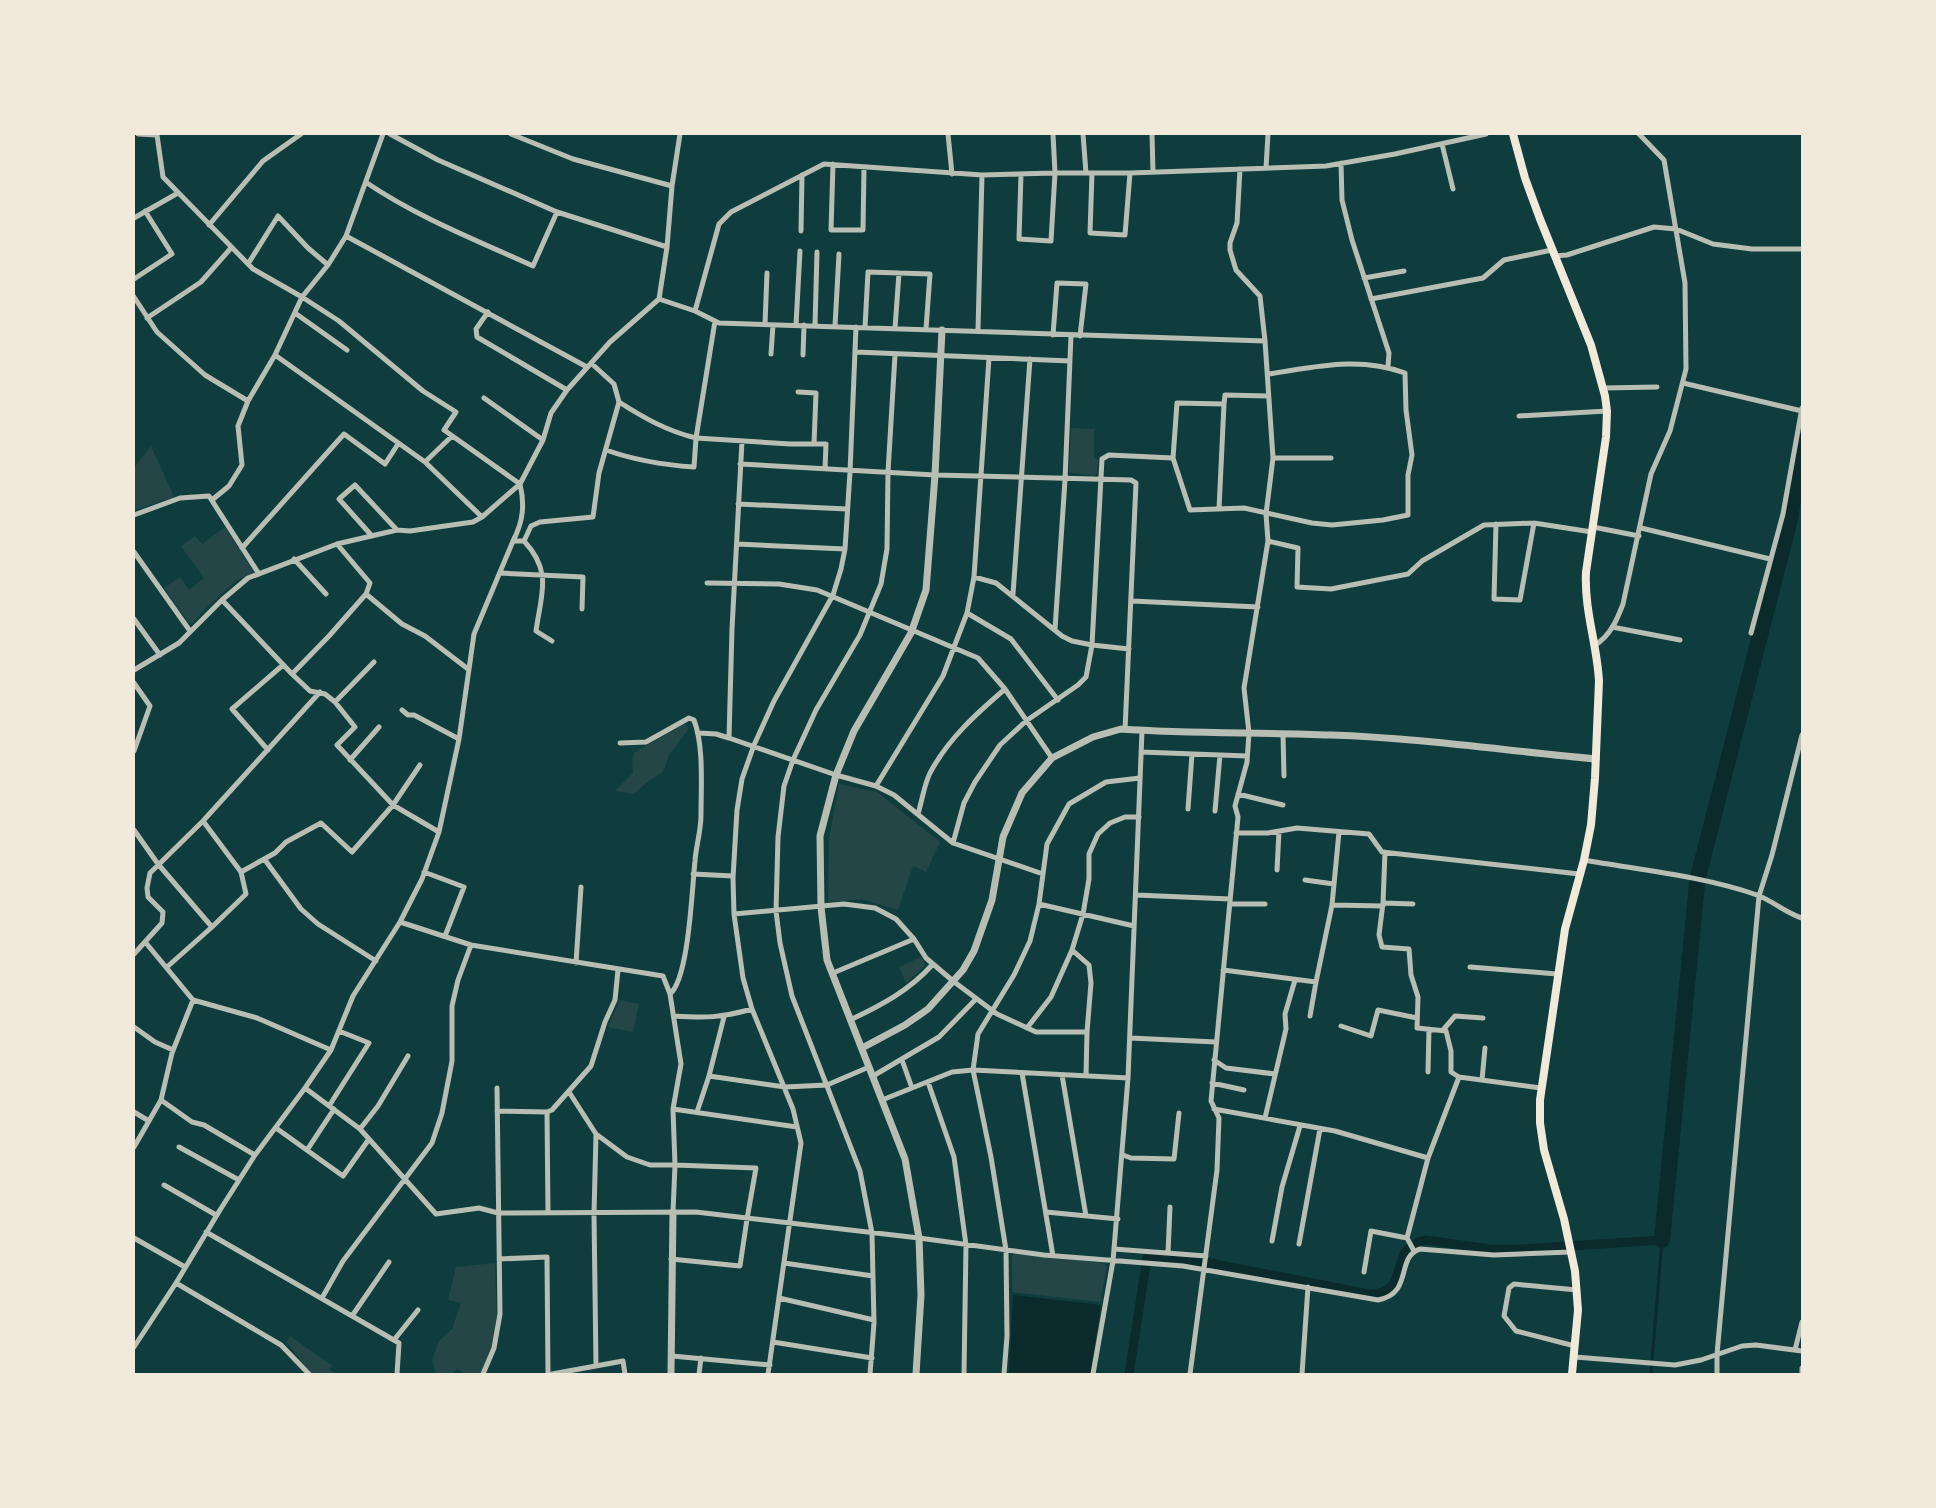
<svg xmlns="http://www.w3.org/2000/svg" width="1936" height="1508" viewBox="0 0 1936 1508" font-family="'IBM Plex Sans',sans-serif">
<rect width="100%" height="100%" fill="#0f3d3e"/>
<path fill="#244646" d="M1071,428L1094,429V458L1098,460L1097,473L1094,476L1069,472Z
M151,446L174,497L134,510V468Z
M225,527L255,574L237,580L203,611L193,623H189L164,588L180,577L189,590L204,578L181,546L195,536L202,544Z
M684,724L687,726L688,730L669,755L663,772L646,783L634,794L615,791L633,773L632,761L634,753Z
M839,784L877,792L940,842L926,872L913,866L898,910L862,899L828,902L829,839Z
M921,957L924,961V967L906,983L899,967Z
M620,1000L639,1004L633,1032L608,1027Z
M1015,1253L1103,1263L1107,1267L1100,1302L1012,1292V1256Z
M495,1263L497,1315L492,1347L481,1374H465L457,1369L451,1374H436L432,1360L439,1341L452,1329L461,1303L448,1300L456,1267Z
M290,1336L333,1366L329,1369L336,1374H312L286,1342Z"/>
<path fill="#0a2a2b" d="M1013,1295L1101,1305L1090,1374H1009Z"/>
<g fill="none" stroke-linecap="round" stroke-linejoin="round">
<path stroke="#0a2a2b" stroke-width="3" d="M1651,1374L1662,1240"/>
<path stroke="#0a2a2b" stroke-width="9" d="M1129,1374L1147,1258L1205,1262L1369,1294C1413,1295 1385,1247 1426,1240L1490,1249H1522L1662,1240"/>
<path stroke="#0a2a2b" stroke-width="16" d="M1698,877L1790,519L1802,441
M1662,1240L1697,884"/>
<path stroke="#b8beb3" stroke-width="5" d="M138,134L157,135L163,177L253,269L302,297L339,321L423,391L456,412L444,430L520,484C525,505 523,522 513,541
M390,134L438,160L557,212L667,247
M511,134L573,159L672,186
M948,134L952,174
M1083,134L1086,173
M1152,134L1153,172
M1442,144L1453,189
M1341,163L1342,200L1352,240L1389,353L1388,367
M833,164L831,230H863L864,168
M1266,168L1268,134
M1240,169L1237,223L1230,243V250L1236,270L1260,296L1265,341
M1092,173L1090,233L1125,235L1130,173
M1021,174L1019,239L1051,241L1055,173L1053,134
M367,183C419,218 476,240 533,266L557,212
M134,218L178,193
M209,225L263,161L301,134
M801,231L802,175
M346,236L587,367
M1554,256L1567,255L1654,227L1676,229L1713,244L1752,249H1802
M248,264L278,216L308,248L328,265
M1364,278L1404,271
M134,279L172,254L145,211
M134,297L157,332L205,375L248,401
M659,299L695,311L719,323L1265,341L1273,458L1266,514L1268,541L1244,688L1249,733L1247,762L1235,806L1238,817L1211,1101L1219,1118L1217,1170L1190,1374
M1371,299L1483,278L1504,260L1552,250
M695,311L719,224L731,212L824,164L982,175L1055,173H1130L1326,166L1395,154L1486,134
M488,312L476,329L477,337L567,390
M295,313L347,350
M147,318L201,282L231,248
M715,321L696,438L790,444H826L825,469
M765,324L767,273
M796,325L800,251
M815,326L817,252
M835,326L839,254
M865,327L868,272L930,274L926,329
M895,328L899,273
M978,330L982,175
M1053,335L1057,283L1086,284L1080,336
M856,352L1070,361
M771,354L773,325
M275,355L425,462L482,517
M803,355L804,325
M1683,383L1802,411
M1603,388L1657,387
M798,392L816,393L814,444
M484,398L543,440
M1224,404L1225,395L1268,396
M1519,416L1607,411
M606,450C634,460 664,465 694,467L696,438C667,431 644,418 619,402
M1173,458L1177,403L1224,404L1219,509
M1273,458H1331
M425,462L452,436
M740,464L935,475L1131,480L1136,483L1125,730
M212,500L229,486L242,465L238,426L248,401L275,355L302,297L328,265L346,236L383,134
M738,504L847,509
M134,515L180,498L209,496L259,574
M1496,524L1494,599L1520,600L1534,523
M1593,527L1639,536
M1641,528L1770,559
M372,536L339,499L355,485L397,530
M524,541C553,572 541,594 536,631L552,641
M1268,541L1298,548L1297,587L1331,589L1408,574L1422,561L1484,525L1534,523L1592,532
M337,544L370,583L366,594L402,624L425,636L468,669
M737,544L845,549
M242,548L344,434L385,464L398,444
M134,552L190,631
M294,559L326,594
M500,573L583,577L582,609
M974,577L996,583L1062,636L1072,641L1092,645L1129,649
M707,583L779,584L817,590L978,658L1005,689L1052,758
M1013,594L1030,359
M222,600L292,674L310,691L325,694L335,702L355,727L337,745L393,805L439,832
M1132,601L1258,607
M967,613L1011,639L1058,700
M134,619L160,655
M1612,627L1680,640
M1055,629L1065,480L1071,335
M1751,633L1783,514L1802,408
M1595,645C1610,636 1617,620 1623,604L1651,474L1670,431L1686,369L1685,283L1664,160L1639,134
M134,670L179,643L222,600L248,578L337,544L397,530L410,531L473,522L482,517L520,484L543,440L551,413L567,390L610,342L659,299L667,247L672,186L680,134
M292,674L329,636L366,594
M134,683L150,706L134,751
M335,702L374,662
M402,710L408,715H414L459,739
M699,733L716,734L729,738L836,775L876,786L894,795L953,843L1043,874
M1283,734L1284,776
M729,738L732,629L742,441
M620,743L646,742L689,718L694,720C704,746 701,787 701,815C701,831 696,846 695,861C692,888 689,978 670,994
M268,750L232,709L283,665
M1141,752L1247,756
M350,760L379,727
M876,786L943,676L967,613L974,577L989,358
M1238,794L1283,805
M1188,809L1192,754
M1215,811L1220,755
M918,814C922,801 924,785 930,773C948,739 976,714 1005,689
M203,821L241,872L275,853L286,842L321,823L352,852L393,805L420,765
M134,830L158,864L212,927
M1236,833H1268L1297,828L1369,834L1382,852L1579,874
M953,843L964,803L975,782L1000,745L1026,721L1078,685L1086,677L1092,645L1102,459L1109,455L1173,458L1190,510L1244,508L1312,523L1332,525L1383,520L1408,515V475L1412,455L1406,410L1405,373C1358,356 1316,367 1269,374
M1385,852L1383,903L1379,935L1382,947L1409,949L1411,975L1418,997L1417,1028L1446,1031L1451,1051V1072L1459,1077
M265,860L301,909L318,924L376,961
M1584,860C1640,870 1703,876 1757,895C1773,901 1786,913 1802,918
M1277,870L1279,831
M424,872L464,887L445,936
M693,874L733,876
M1305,880L1334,884
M1136,895L1230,899
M1383,903L1413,904
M1039,904L1134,926
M1230,904H1265
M1332,905L1383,906
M734,914L844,904L875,908L896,919L914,939L926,958L953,981L997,1014L1036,1032H1087
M400,922L471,945L663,976L670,994L681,1064L673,1109L675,1165L756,1168L747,1219L740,1266L671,1259
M146,943L193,1000
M1072,950L1089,965L1091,983L1087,1032L1086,1076
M134,954L162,923L163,912L148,897L147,888L150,873L203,821L320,692
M576,963L581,887
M167,967L212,927L246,894L241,872
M1470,967L1557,974
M1223,970L1316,982L1332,905L1339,832
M833,973L914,939
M674,1016C706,1018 720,1018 752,1009
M1310,1016L1316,982
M850,1020C882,1005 910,990 933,964
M1341,1026L1371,1036L1378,1010L1417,1018
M134,1027L155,1042L173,1050
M1027,1028L1051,997L1072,950L1083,914L1089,879V854L1098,834L1110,823L1125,817H1139
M1443,1030L1455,1016L1483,1018
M1130,1038L1216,1042
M902,1060L912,1088
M1214,1060L1226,1068L1275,1074
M1428,1072L1429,1029
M1022,1073L1053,1256
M1062,1075L1086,1216
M709,1076L785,1087L827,1085L869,1067
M873,1076L939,1037L976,999
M1482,1080L1485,1048
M928,1082L954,1157L966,1245L964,1374
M1212,1083L1244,1090
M305,1088L360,1129L436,1214L479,1208L498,1213L696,1212L919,1238L1044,1255L1183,1266L1378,1300C1414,1293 1395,1257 1420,1249L1494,1255L1571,1252
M569,1092L596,1134L627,1157L650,1165H675L673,1212
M161,1100L192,1122L204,1125L255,1155
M882,1100L952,1072L973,1070L1128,1078
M329,1106L369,1043L339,1031
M673,1109L797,1127
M1214,1109L1335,1131L1428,1158
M497,1111L547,1112L552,1110L591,1066L605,1022L615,1000L618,970
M134,1112L149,1121
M547,1112L548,1213
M697,1112L709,1076L724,1017
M1265,1118L1286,1029L1285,1014L1295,980
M276,1128L343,1176L369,1139
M360,1129L378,1106L408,1056
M134,1147L161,1100L172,1053L193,1000L257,1018L331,1050
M179,1147L239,1180
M307,1150L334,1109
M1123,1155L1131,1158L1174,1159L1179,1113
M164,1185L216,1215
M1046,1212L1118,1219
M206,1232L399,1343L397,1374
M134,1238L185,1267
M1272,1241L1282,1187L1300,1126
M1299,1244L1320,1129
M1114,1249L1206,1256
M1414,1251L1407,1238L1428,1158L1459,1077L1541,1088
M1168,1253L1170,1207
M499,1259L547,1257L548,1374
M784,1263L873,1276
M1364,1272L1371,1231L1407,1238
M176,1283L281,1345L309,1374
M322,1298L343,1261L432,1143L442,1113L452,1061V1006L458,980L471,945
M779,1298L874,1320
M352,1316L389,1262
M394,1340L418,1310
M773,1342L872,1358
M1575,1346L1516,1331L1504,1316L1509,1288L1514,1284L1577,1290
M134,1347L176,1283L220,1210L255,1155L305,1088L331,1050L353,996L400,922L422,879L439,832L459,739L474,634L513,541H524L531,526L540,522L593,517L599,473L619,402L614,384L591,363
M1795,1350L1802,1322
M672,1356L770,1365
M1575,1357L1675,1365L1701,1360L1742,1346L1756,1345L1802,1351
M596,1366L594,1214L596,1134
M483,1374L494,1348L500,1314L497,1088
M552,1374L623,1361L625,1374
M699,1374L701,1358
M768,1374L801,1143L793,1109L752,1009L743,978L734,914L733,878L737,810L742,779L754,745L774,701L833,595L841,569L845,549L850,472L856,327
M870,1374L874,1323L872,1233L860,1171L792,996L780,943L776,911L778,837L784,786L793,760L816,710L860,635L881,584L887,549L888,472L895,355
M1004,1374L1007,1336L1006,1250L991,1157L973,1070L978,1034L1014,975L1030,941L1039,904L1047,844L1069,804L1106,782L1140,778
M1093,1374L1113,1261L1128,1078L1142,731
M1302,1374L1308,1287
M1717,1374V1354L1759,896L1772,855L1802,735
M1802,1374V1368"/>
<path stroke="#b8beb3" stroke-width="7" d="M862,1048L905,1025L928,1009L963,970L974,951L992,900L1003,837L1022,793L1052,758L1093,737L1121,729C1191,734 1261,732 1331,735C1420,738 1508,751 1596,759
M671,1374L673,1212
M916,1374L921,1295L919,1238L905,1159L827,960L821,907L820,836L836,775L854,731L911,633L926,590L935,475L942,330"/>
<path stroke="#f1e9da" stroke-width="8" d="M1513,134L1525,178L1540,219L1591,345L1605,396L1607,411L1606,437L1586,572C1584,610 1597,644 1599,681L1595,778L1591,825L1584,860L1565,929L1540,1100V1123L1544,1150L1564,1219L1575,1271L1578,1310L1572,1374"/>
</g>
<rect width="1936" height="1508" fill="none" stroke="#f1e9da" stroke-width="270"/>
</svg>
